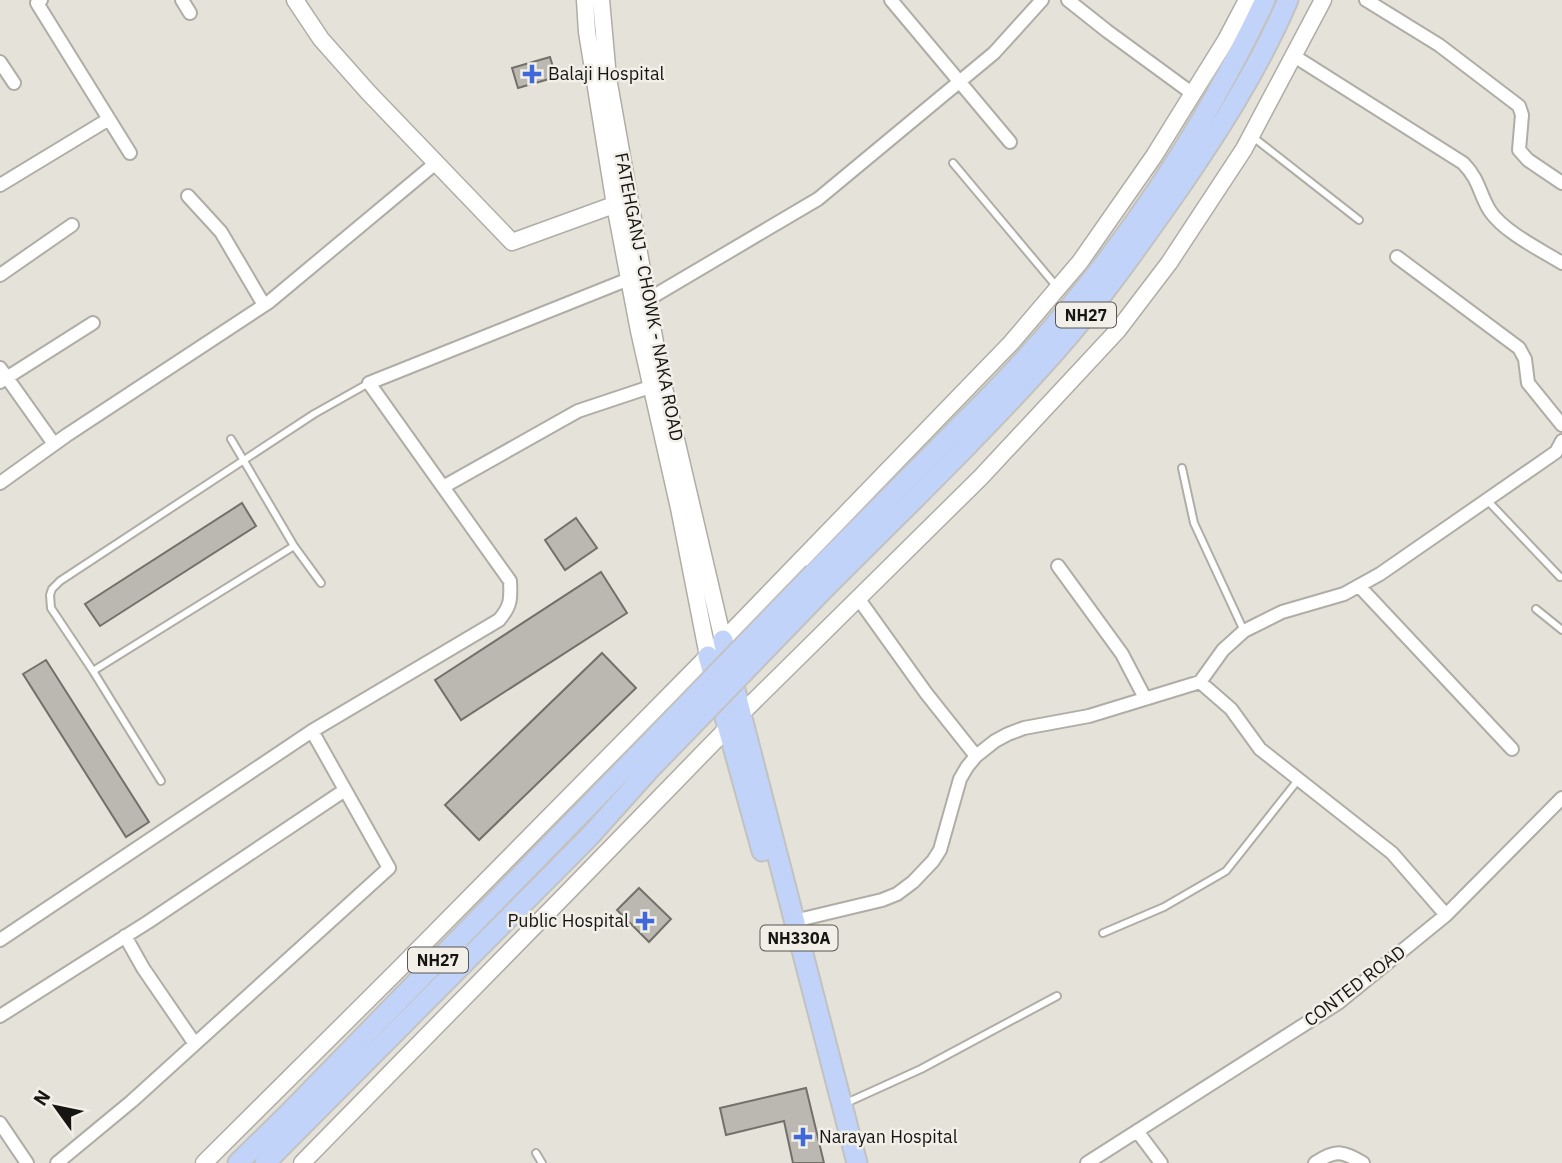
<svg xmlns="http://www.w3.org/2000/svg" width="1562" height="1163" viewBox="0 0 1562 1163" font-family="'IBM Plex Sans',sans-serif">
<rect width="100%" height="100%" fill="#e4e2d9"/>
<path fill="#bab8b0" stroke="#727068" stroke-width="2" d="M550,57L556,77L518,88L512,68Z
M242,503L256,526L100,626L85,604Z
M576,518L597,548L565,570L545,540Z
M601,572L627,613L461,720L435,680Z
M602,653L636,688L479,840L445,805Z
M46,660L149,822L126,837L23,674Z
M639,888L671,919L649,942L617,910Z
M806,1088L824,1163H793L784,1121L726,1135L720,1108Z"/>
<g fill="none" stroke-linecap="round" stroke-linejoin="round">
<defs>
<path id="service" d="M1253,137L1359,220
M953,163L1057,287
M231,439L294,546L321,583
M1182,468L1194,523L1244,631
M1487,500L1560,577
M1536,609L1562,630
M93,671L294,546
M161,781L93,671L51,608L50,595L52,589L60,581L314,414L369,383
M1103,933L1164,907L1226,871L1298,780
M844,1104L921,1069L1057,996
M536,1153L542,1163"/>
<path id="minor" d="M41,0L37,3L130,153
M182,0L190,13
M891,0L1010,142
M1068,0L1107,31L1193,94
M1366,0L1439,45L1519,106L1522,115L1519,150L1528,160L1562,183
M1294,56L1463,163C1480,180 1479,194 1490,211C1504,232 1541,250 1562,263
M0,62L14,83
M0,185L109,119
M188,196L221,232L264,305
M1397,257L1519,348L1525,359L1528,383L1562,425
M0,275L72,225
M634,277L369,383L443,487L578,411L659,384
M647,300L818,199L994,53L1042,0
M0,368L54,444
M0,382L93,323
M0,483L67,435L269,302L437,162
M1058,566L1122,654L1145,698
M1359,586L1512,749
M858,598L926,693L976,756
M1200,682L1223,650L1244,631L1282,612L1344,594L1380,574L1556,452L1562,441
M794,921L882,900L897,894L913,882L933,861L940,850L960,779L967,767L976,756L995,741L1008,734L1024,728L1089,716L1200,682L1231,709L1260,749L1392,853L1446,915
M125,936L143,968L195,1044
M0,940L312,731L499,620C511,606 511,599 510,581L443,487
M0,1016L148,922L345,790
M0,1123L27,1163
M1137,1131L1161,1163
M57,1163L132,1101L389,868L312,731
M1087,1163L1338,1003L1446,915L1562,798
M1315,1163C1336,1149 1342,1151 1363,1163"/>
<path id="tertiary" d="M295,0L321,39L368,92L512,242L622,202
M585,0L587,32L615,205L639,331L679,508L708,656
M601,0L608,78L660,371L723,640
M204,1163L397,971L708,656L1011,343L1080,262L1154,156L1226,40L1247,0
M302,1163L567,893L741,714L981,477L1118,330L1169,263L1244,149L1323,0"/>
<path id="trunk" d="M814,573C864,523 914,473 964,422C984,402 1004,382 1023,361C1120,255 1204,130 1265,0
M827,586C903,510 981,435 1053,354C1097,305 1135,251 1173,197C1216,135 1258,70 1288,0
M723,640L741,714L857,1163
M708,656L762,851
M238,1163L289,1113L637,756
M265,1163L588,838L649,770"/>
</defs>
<use href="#service" stroke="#afada5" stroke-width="10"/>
<use href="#minor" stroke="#afada5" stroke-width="16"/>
<use href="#tertiary" stroke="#afada5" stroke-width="19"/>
<use href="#trunk" stroke="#c2c2c1" stroke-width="23"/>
<use href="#service" stroke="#fff" stroke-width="6"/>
<use href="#minor" stroke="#fff" stroke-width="12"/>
<use href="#tertiary" stroke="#fff" stroke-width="16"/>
<use href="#trunk" stroke="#c2d3fa" stroke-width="19"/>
<defs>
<path id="trunk-bridge" d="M637,756L814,573
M649,770L827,586"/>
</defs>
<use href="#trunk-bridge" stroke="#c2c2c1" stroke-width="23" stroke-linecap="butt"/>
<use href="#trunk-bridge" stroke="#c2d3fa" stroke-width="19"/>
</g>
<g fill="#4068d9" stroke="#f1efe7" stroke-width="2.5">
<path d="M528.5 63.5h7v7h7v7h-7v7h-7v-7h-7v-7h7z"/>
<path d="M641.5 910.5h7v7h7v7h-7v7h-7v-7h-7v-7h7z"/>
<path d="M799.5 1126.5h7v7h7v7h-7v7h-7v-7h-7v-7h7z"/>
</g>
<g text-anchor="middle" stroke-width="5" stroke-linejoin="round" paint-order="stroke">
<g fill="#f1efe7" stroke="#585652" stroke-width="2">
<rect x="1056" y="302.5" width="60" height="25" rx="5"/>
<rect x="760.5" y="925.5" width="77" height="25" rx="5"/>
<rect x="408" y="947.5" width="60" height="25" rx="5"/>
</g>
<g font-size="16" font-weight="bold" fill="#161512">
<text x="1086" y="321">NH27</text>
<text x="799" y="944">NH330A</text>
<text x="438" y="966">NH27</text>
</g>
<g font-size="18" fill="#161512" stroke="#f1efe7" text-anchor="start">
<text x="548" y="80">Balaji Hospital</text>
<text x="629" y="927" text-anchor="end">Public Hospital</text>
<text x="819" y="1143">Narayan Hospital</text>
</g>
<g font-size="18" fill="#161512" stroke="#f1efe7">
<text transform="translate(649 297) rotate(79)" y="6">FATEHGANJ - CHOWK - NAKA ROAD</text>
<text transform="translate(1355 986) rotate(-37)" y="6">CONTED ROAD</text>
</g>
</g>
<g transform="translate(56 1107) rotate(303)" stroke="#f1efe7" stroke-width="5" paint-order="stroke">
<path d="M0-5L12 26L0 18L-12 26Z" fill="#161512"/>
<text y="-10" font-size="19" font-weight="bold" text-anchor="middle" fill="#161512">N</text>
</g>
</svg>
